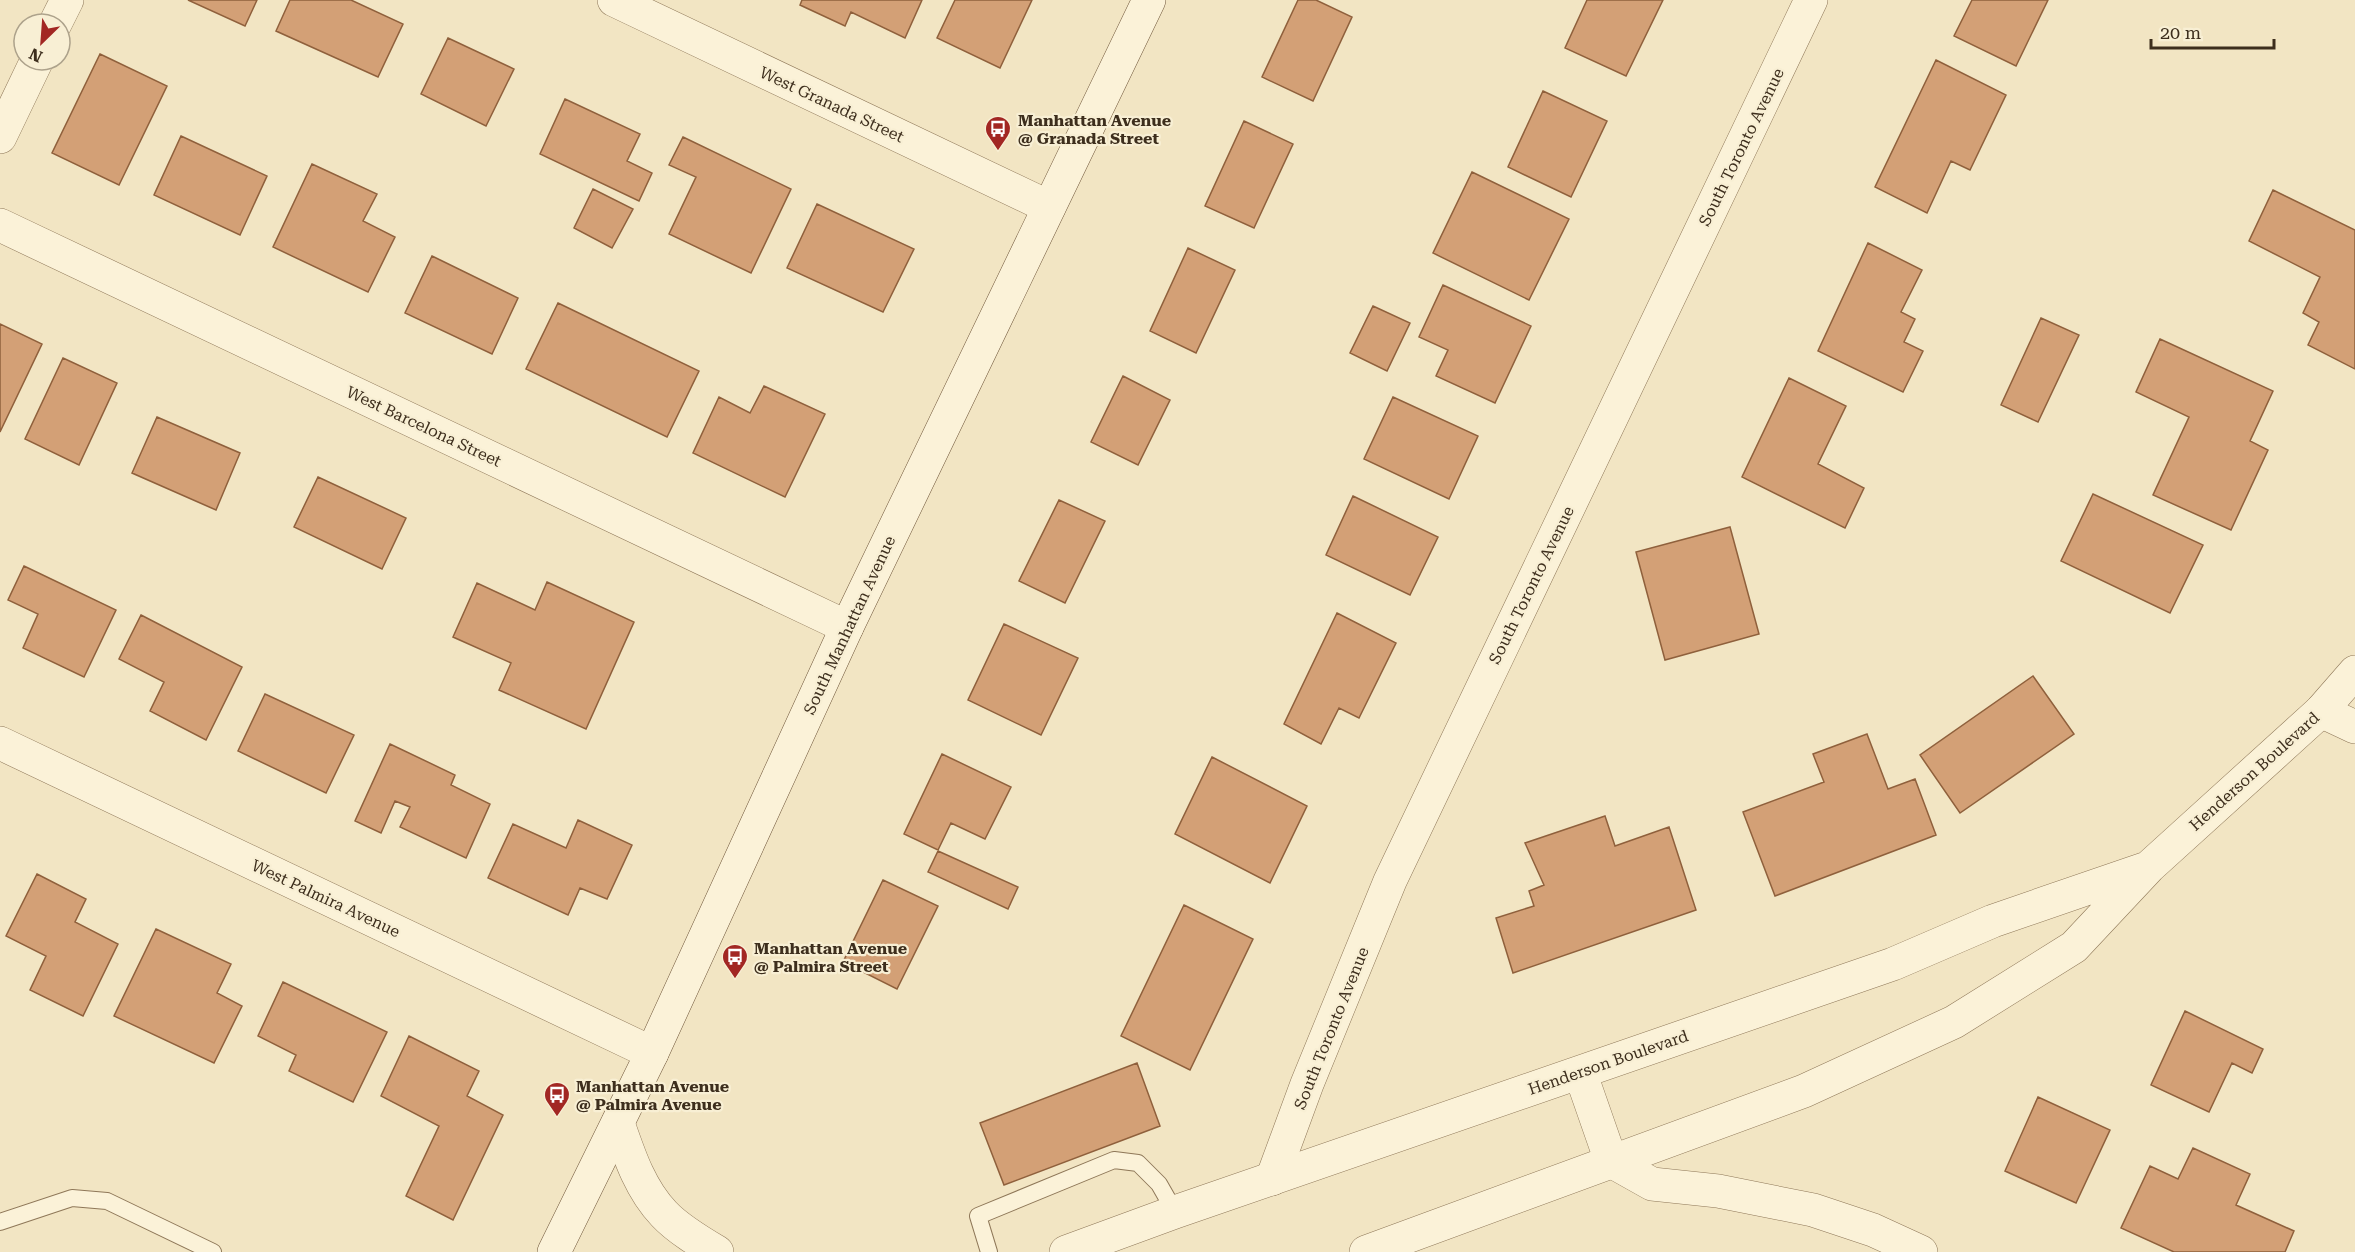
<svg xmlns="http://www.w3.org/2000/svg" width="2355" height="1252" viewBox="0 0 2355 1252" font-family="'Roboto Serif',serif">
<rect width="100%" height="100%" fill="#f2e5c3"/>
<path fill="#d3a076" stroke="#8f603c" stroke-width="1.5" d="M188,0H257L245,26Z
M290,0H351L403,24L378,77L276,31Z
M802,0H922L905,38L851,12L845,26L800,5Z
M955,0H1032L1000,68L937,38Z
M1298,0H1316L1352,17L1313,101L1262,77Z
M1587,0H1663L1626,76L1565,48Z
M1972,0H2048L2016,66L1954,36Z
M448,38L514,69L486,126L421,94Z
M100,54L167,86L119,185L52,153Z
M1936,60L2006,95L1970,170L1951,161L1927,213L1875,187Z
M1543,91L1607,121L1571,197L1508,167Z
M565,99L640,134L627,161L652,173L639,201L540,154Z
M1244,121L1293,144L1254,228L1205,206Z
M181,136L267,176L240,235L154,195Z
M683,137L791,189L751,273L669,234L696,177L669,165Z
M312,164L377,194L363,221L395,237L368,292L273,247Z
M1472,172L1569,219L1529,300L1433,253Z
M593,189L633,209L612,248L574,228Z
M2273,190L2355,230V369L2308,345L2319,322L2303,313L2320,277L2249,241Z
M817,204L914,249L883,312L787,268Z
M1868,243L1922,270L1901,312L1915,319L1904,342L1923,351L1903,392L1818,351Z
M1188,248L1235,270L1196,353L1150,331Z
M432,256L518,298L492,354L405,313Z
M1443,285L1531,326L1495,403L1436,376L1448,350L1419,337Z
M558,303L699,371L667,437L526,369Z
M1373,306L1410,323L1387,371L1350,353Z
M2041,318L2079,335L2038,422L2001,405Z
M0,324L42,344L0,432Z
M2160,339L2273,391L2250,441L2268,450L2231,530L2153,495L2189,417L2136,392Z
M63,358L117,383L79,465L25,439Z
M1123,376L1170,400L1138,465L1091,442Z
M1789,378L1846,406L1818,464L1864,488L1845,528L1742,477Z
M764,386L825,414L785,497L693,453L719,397L750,413Z
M1393,397L1478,436L1449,499L1364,459Z
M157,417L240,453L216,510L132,473Z
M318,477L406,518L382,569L294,527Z
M2093,494L2203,545L2170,613L2061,561Z
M1353,496L1438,537L1410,595L1326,555Z
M1059,500L1105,521L1065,603L1019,581Z
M1730,527L1759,634L1665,660L1636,552Z
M24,566L116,610L84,677L23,648L38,614L8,600Z
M547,582L634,622L586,729L499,690L511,663L453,637L477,583L535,610Z
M1337,613L1396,643L1359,718L1339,708L1321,744L1284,724Z
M141,615L242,667L206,740L150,711L164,682L119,659Z
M1004,624L1078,658L1041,735L968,700Z
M2033,676L2074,734L1960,813L1920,755Z
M265,694L354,735L326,793L238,751Z
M1867,734L1888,789L1915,779L1936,835L1775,896L1743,812L1824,782L1813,754Z
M390,744L455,775L451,785L490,804L466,858L400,827L410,807L395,801L381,833L355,821Z
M942,754L1011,787L985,839L951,823L938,850L904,834Z
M1212,757L1307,806L1270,883L1175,834Z
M1605,816L1615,846L1669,827L1696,910L1513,973L1496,918L1534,906L1529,891L1544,885L1525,843Z
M578,820L632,845L607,899L580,888L568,915L488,878L513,824L566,848Z
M938,851L1018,887L1008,909L928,872Z
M37,874L86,899L75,922L118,944L83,1016L30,990L46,956L6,936Z
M883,880L938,906L897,989L843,962Z
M1184,905L1253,939L1190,1070L1121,1036Z
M156,929L231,964L217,993L242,1006L214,1063L114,1016Z
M283,982L387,1032L353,1102L289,1071L296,1055L258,1036Z
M2185,1011L2263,1049L2252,1073L2232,1063L2209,1112L2151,1085Z
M409,1036L479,1071L467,1096L503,1115L453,1220L406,1196L439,1126L381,1096Z
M1137,1063L1160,1126L1004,1185L980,1123Z
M2038,1097L2110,1130L2076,1203L2005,1171Z
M2193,1148L2250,1174L2236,1205L2294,1231L2285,1252H2174L2121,1228L2150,1166L2178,1179Z"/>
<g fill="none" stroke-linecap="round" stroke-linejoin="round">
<defs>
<path id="service" d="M0,1222L72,1198L107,1201L213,1252
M989,1252L978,1216L1114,1160L1138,1163L1159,1184L1175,1212"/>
<path id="minor" d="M614,0L1049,207
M55,24L67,0
M0,137L37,60
M0,225L847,627
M2321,711L2355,727
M0,743L652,1053
M1611,1161L1652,1184L1718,1191L1813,1210L1873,1230L1921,1252
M1272,1179L1307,1084L1390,881L1811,0"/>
<path id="tertiary" d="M1580,1072L1611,1161
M618,1123C629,1155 640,1189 664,1214C678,1229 700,1242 717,1252
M1066,1252L1175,1212L1893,964L1993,921L2144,869
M1366,1252L1804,1091L1954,1022L2074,947L2149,867L2321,711L2355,672"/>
<path id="secondary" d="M554,1252L652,1053L847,627L1149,0"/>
</defs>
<use href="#service" stroke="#8e7758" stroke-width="18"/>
<use href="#minor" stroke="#8e7758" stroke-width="34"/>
<use href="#tertiary" stroke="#8e7758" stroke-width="34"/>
<use href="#secondary" stroke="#70573b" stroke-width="34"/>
<use href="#service" stroke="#fbf2d8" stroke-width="16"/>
<use href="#minor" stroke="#fbf2d8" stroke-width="33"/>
<use href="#tertiary" stroke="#fbf2d8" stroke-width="33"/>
<use href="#secondary" stroke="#fbf2d8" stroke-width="33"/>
</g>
<defs>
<symbol id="bus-pin" viewBox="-11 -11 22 30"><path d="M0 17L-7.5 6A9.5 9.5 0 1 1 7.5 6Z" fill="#a22723" stroke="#f8efd4"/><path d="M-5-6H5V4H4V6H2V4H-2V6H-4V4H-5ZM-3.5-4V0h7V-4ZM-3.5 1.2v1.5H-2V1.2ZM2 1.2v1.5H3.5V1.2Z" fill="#fff"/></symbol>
</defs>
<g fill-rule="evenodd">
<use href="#bus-pin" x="983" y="114" width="30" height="40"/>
<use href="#bus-pin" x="720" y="942" width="30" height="40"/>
<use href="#bus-pin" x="542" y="1080" width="30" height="40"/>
</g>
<g text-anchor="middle" stroke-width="4.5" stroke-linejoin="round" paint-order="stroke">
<g font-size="16" fill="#3d2e1d" stroke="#f8efd4">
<text transform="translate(832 104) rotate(25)" y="6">West Granada Street</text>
<text transform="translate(1741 147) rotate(-64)" y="6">South Toronto Avenue</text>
<text transform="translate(424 426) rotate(25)" y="6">West Barcelona Street</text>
<text transform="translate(1531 585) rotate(-64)" y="6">South Toronto Avenue</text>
<text transform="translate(849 625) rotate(-65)" y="6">South Manhattan Avenue</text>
<text transform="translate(2254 771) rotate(-42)" y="6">Henderson Boulevard</text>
<text transform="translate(326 898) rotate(25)" y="6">West Palmira Avenue</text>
<text transform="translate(1331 1028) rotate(-68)" y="6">South Toronto Avenue</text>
<text transform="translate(1608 1062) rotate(-19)" y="6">Henderson Boulevard</text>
</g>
<g font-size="16" font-weight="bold" fill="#3d2e1d" stroke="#f8efd4" text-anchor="start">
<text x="1018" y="126">Manhattan Avenue<tspan x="1018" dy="18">@ Granada Street</tspan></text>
<text x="754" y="954">Manhattan Avenue<tspan x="754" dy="18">@ Palmira Street</tspan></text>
<text x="576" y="1092">Manhattan Avenue<tspan x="576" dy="18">@ Palmira Avenue</tspan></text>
</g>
</g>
<g transform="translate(42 42) rotate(205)"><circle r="28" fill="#f8efd4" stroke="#ada28b" stroke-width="1.5"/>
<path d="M0-4.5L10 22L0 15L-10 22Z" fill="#a22723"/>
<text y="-9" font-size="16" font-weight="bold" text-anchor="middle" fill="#3d2e1d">N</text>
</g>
<path d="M2151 39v9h123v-9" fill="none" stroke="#3d2e1d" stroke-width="3"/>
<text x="2160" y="39" font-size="18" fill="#3d2e1d" stroke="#f8efd4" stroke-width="4.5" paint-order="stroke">20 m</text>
</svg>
